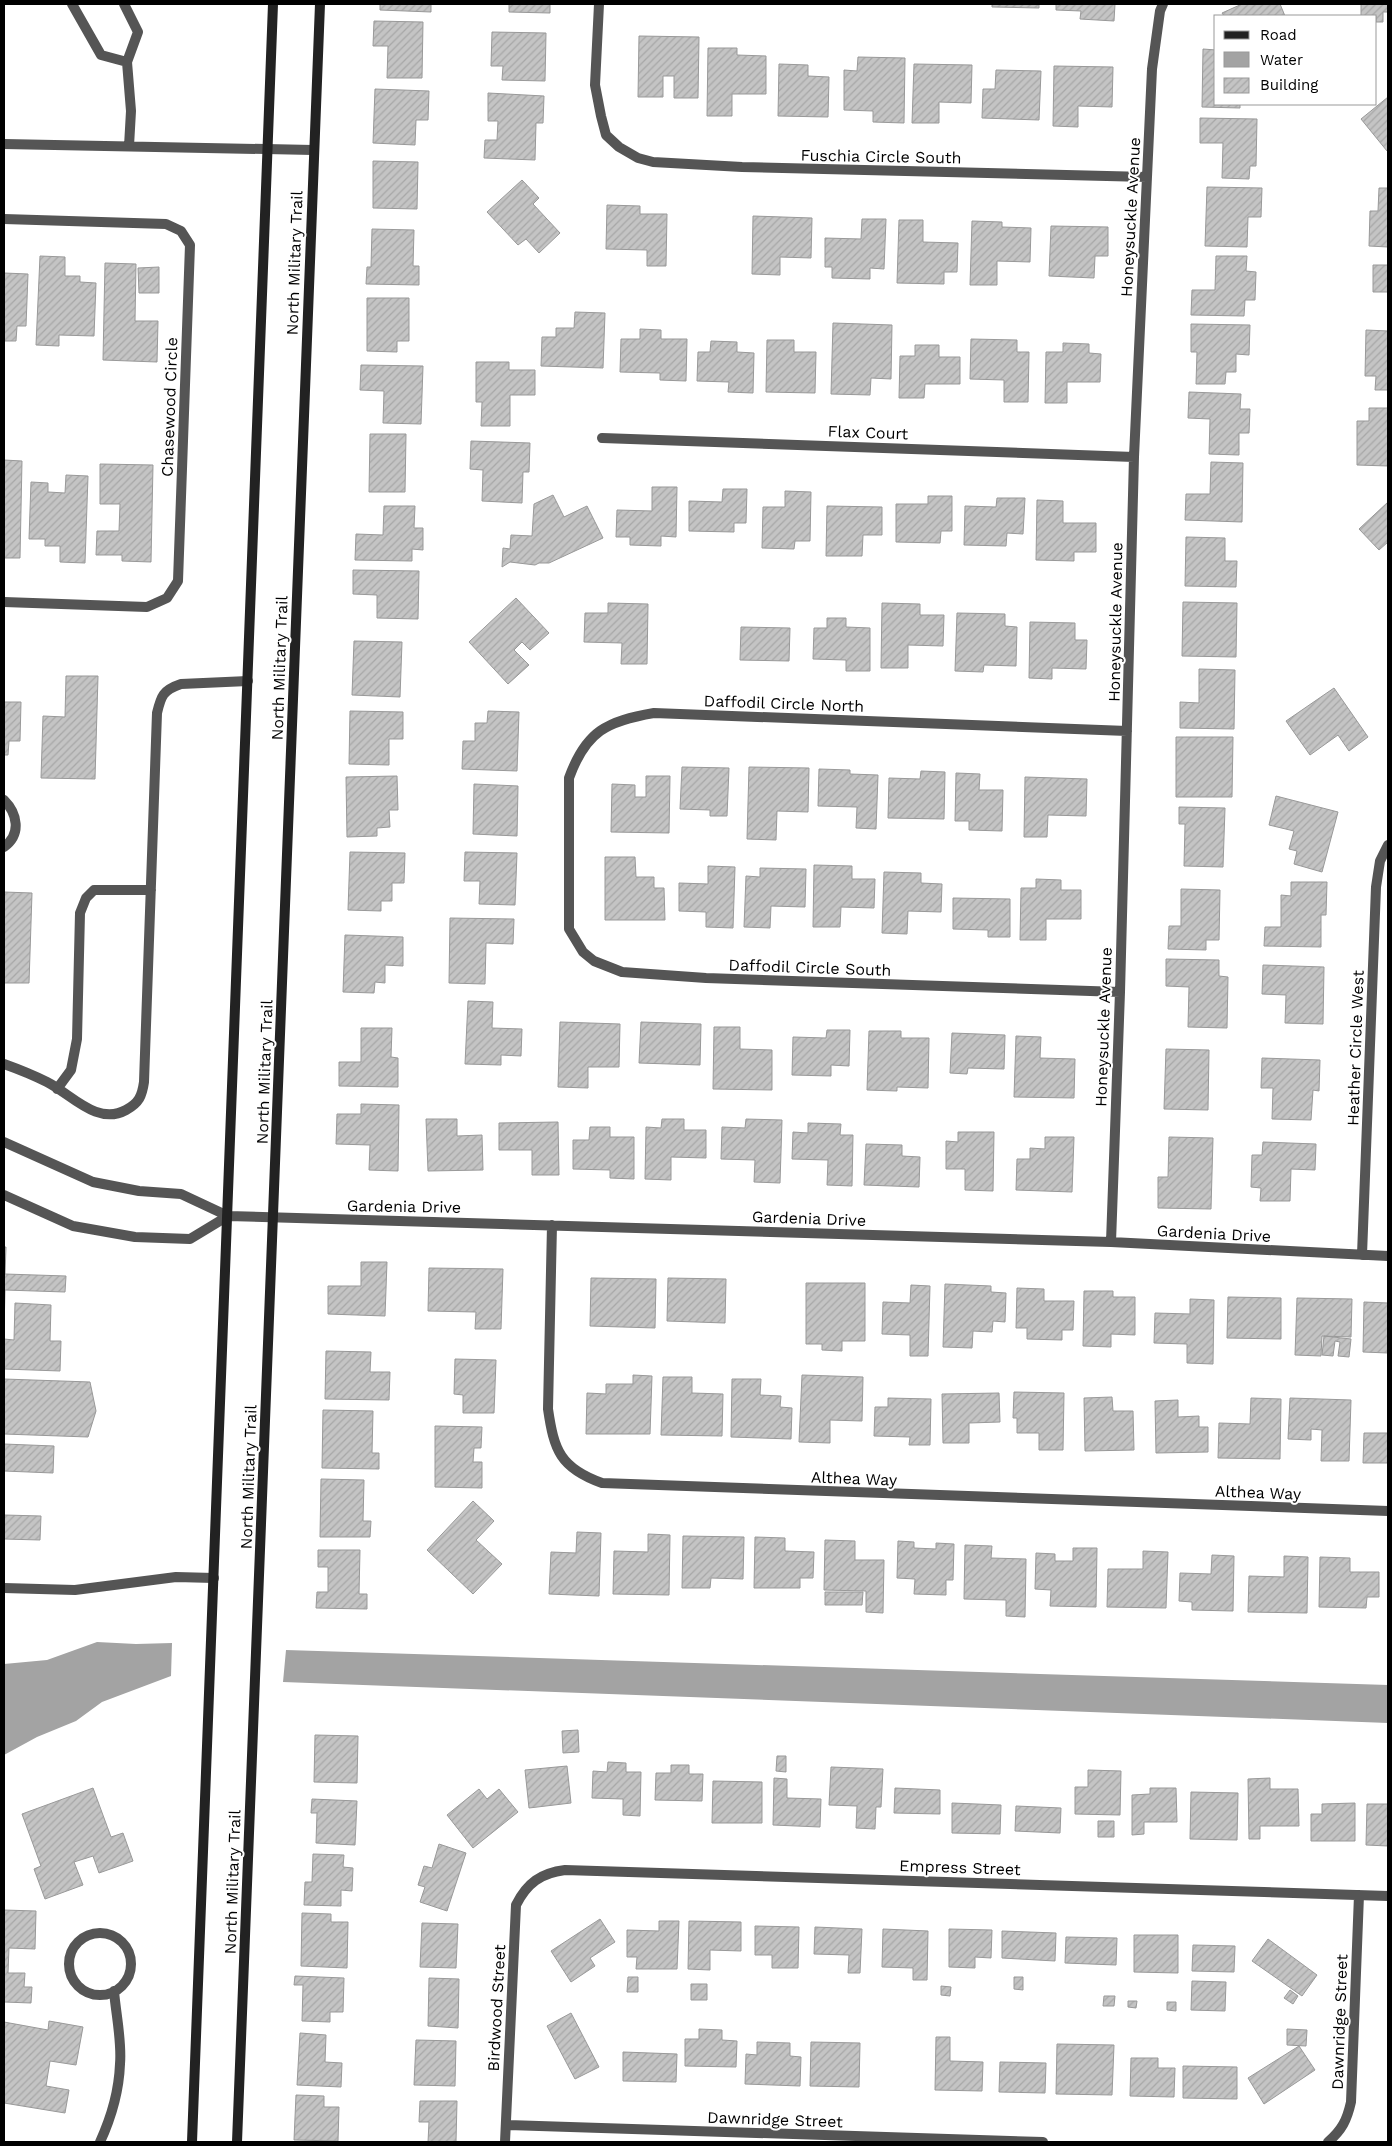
<svg xmlns="http://www.w3.org/2000/svg" width="1392" height="2146" viewBox="0 0 1392 2146" font-family="'Work Sans',sans-serif">
<defs>
<pattern id="building-hatch" width="6" height="6" patternUnits="userSpaceOnUse" patternTransform="scale(1.25)"><rect width="6" height="6" fill="#c4c4c4"/><path d="M-1 1l2-2M0 6l6-6M5 7l2-2" fill="none" stroke="#a7a7a7"/></pattern>
</defs>
<rect width="100%" height="100%" fill="#fff"/>
<path fill="#a3a3a3" d="M97,1642L136,1644L172,1643L171,1676L102,1702L76,1721L37,1737L4,1755V1664L47,1660Z
M286,1650L1388,1685V1723L283,1682Z"/>
<path fill="url(#building-hatch)" stroke="#999" d="M380,4H431V12L380,10Z
M509,4H550V13L509,12Z
M992,4H1039V8L992,7Z
M1056,4H1115L1114,21L1080,19L1081,11L1056,10Z
M1242,4H1280L1285,16H1224L1222,13Z
M1361,4H1388V12H1383V22H1376V16H1361Z
M374,21L423,22L422,78H387L388,46H373Z
M492,32L546,33L545,81L502,80L503,66H491Z
M639,36L699,37L698,98H674V76H663V97H638Z
M708,48H737V55L766,56V94H732V116H707Z
M1203,49L1216,50V104H1240V108L1202,107Z
M858,57L905,58L904,123L873,122V111L844,110V70L857,71Z
M779,64L808,65V76L829,77L828,117L778,116Z
M914,64L972,65L971,103L939,102V123H912Z
M1054,66L1113,67L1112,107L1078,106V127L1053,126Z
M996,70L1041,71L1039,120L982,118L983,89H995Z
M375,89L429,91L428,120H416L415,145L373,143Z
M488,93L544,96L543,123H536L535,160L484,158L485,140H497L498,121H488Z
M1388,97V150L1387,151L1361,119Z
M1200,118L1257,119L1256,166H1250L1249,179L1222,178L1223,143H1200Z
M373,161L418,162L417,209L373,208Z
M522,180L539,198L533,204L560,233L539,253L526,239L518,245L487,212Z
M1207,187L1262,188L1261,217H1248L1247,247L1205,246Z
M1379,188H1388V247L1369,246L1370,211H1378Z
M607,205L640,206V214H667L666,266H647V250L606,249Z
M753,216L812,218L811,258L780,257V275L752,274Z
M862,219H886L884,269L870,268V279L832,278V267H825V238L861,239Z
M899,220H923V242L958,243L957,272H944V284L897,283Z
M972,221L1002,222V227L1031,228L1030,262L997,261V285H970Z
M1051,226L1108,227V256H1095L1094,278L1049,276Z
M372,229L414,230L413,266H419V285L366,284L367,267H371Z
M40,256L65,257V276H80V282L96,283L94,336L59,335V346L36,345Z
M1216,256H1247L1246,271L1256,272L1255,300H1245L1244,316L1191,315L1192,290H1215Z
M105,263L136,264L135,321H158L157,362L103,360Z
M1373,265H1388V292H1373Z
M159,267V293H139L138,268Z
M4,273L28,274L26,326H17L16,341H4Z
M367,298H409V341H397V352L367,351Z
M575,312L605,313L603,368L541,366L542,337H556V328H574Z
M833,323L892,325L891,379L871,378L870,395L831,394Z
M1191,324L1250,325L1249,355L1236,354V372H1226L1225,384H1196L1197,352H1191Z
M640,329L661,330V339H687L686,381L660,380V373L620,372L621,339H640Z
M1366,330L1388,331V390H1375L1376,376H1365Z
M971,339L1017,340V352H1029L1028,402H1004V380L970,379Z
M767,340H794V352H816L815,393L766,392Z
M711,341L737,342V352L754,353L753,393L728,392L729,382L697,381L698,352H710Z
M1063,343L1089,344V353L1101,354L1100,382H1067V403H1045L1046,352H1063Z
M915,345H939V357H960V384H925L924,398H899L900,356H915Z
M476,362H509V370H535V395H510V426H481L482,402H476Z
M361,365L423,366L421,424L383,423L384,391L360,390Z
M1189,392L1241,394L1240,409H1250L1249,433H1239V455L1209,454L1210,419L1188,418Z
M1369,408H1388V466L1357,465V421H1369Z
M370,434H406L405,492H369Z
M471,441L530,443L529,472H523L522,503L482,501L483,470L470,469Z
M4,460L22,461L20,558H4Z
M1211,462L1243,463L1242,522L1185,520L1186,494H1210Z
M100,464L153,465L151,562L122,561V555H96L97,531H119L120,504H100Z
M66,475L88,476L85,563L60,562V546H45V539H29L31,482L48,483V492L65,493Z
M652,487H677L676,537L661,536V546L630,545V537H616L617,510L652,511Z
M723,489H747L746,523H734V532L689,531V501L722,502Z
M785,491L811,492L810,541H795L794,549L762,548L763,507H785Z
M553,495L564,517L587,506L603,538L549,563H539L535,565L510,562L502,567L503,548L510,549L511,535L532,536L534,504Z
M928,496H952V531H941L940,543L896,542V504H928Z
M997,498H1025L1023,534L1007,533L1006,546L964,545L965,506L996,507Z
M1037,500L1063,501V523H1096V552H1074V561L1036,560Z
M1388,502V542L1379,550L1359,529Z
M384,506H415L414,528H423V550L412,549V561L355,560L356,534L383,535Z
M827,506L882,507V535H863L862,556H826Z
M1186,537L1225,538V561H1237L1236,587L1185,586Z
M353,570L419,571L418,619L377,618V595L353,594Z
M516,598L549,633L530,650L522,642L514,650L529,665L508,684L469,642Z
M1183,602L1237,603L1236,657L1182,656Z
M608,603L648,604L647,664H621L622,643L584,642L585,613H608Z
M882,603L920,604V615H944L943,646L908,645V668H881Z
M957,613L1005,614V626L1017,627L1016,666L984,665L983,672L955,671Z
M827,618H846V627L870,628V671H846V660L813,659L814,628H827Z
M1030,622L1075,623V640H1087L1086,669L1052,668V679L1029,678Z
M741,627L790,628L789,661L740,660Z
M354,641L402,642L400,697L352,695Z
M1199,669L1235,670L1234,729L1180,728V702L1199,703Z
M66,676H98L95,779L41,778L43,716L65,717Z
M1334,688L1368,737L1349,751L1338,735L1310,755L1286,721Z
M4,702H21L20,741H9L8,755H4Z
M350,711L403,712V739H389V765L349,764Z
M488,711L519,712L517,771L462,769L463,741H475V723H487Z
M1176,737H1233L1232,797H1176Z
M682,767L729,768L727,816H710V810L680,809Z
M749,767L809,768L808,812L777,811L776,840L747,839Z
M819,769L850,770V774L878,775L876,829L856,828L857,807L818,806Z
M921,771L945,772L944,819L888,818L889,778L920,779Z
M956,773L980,774L979,790H1003L1002,831L969,830V821H955Z
M397,776L398,810H389L390,827L377,828V836L347,837L346,777Z
M646,776H670L669,833L611,832L612,784L635,785V797H646Z
M1025,777L1087,779L1086,816L1048,815L1047,837H1024Z
M474,784L518,786L517,836L473,834Z
M1276,796L1338,812L1322,872L1294,864L1297,851L1289,849L1294,831L1269,825Z
M1179,807L1225,808L1223,867L1184,866L1185,824H1179Z
M350,852L405,853L404,883H392V901H381V911L348,910Z
M465,852L517,853L515,905L479,904L480,881H464Z
M605,857H635L636,877H654V888H664L665,920H605Z
M814,865L852,866V879H875L874,908L841,907L840,927H813Z
M708,866L735,867L733,928L706,927V912L679,911V883L708,884Z
M760,868L806,869L805,907L771,906L770,928L744,927L746,876L760,877Z
M884,872L921,873V883L942,884L941,912L908,911L907,934L882,933Z
M1036,879L1061,880V890H1081V919H1046V940H1020L1021,888H1036Z
M1291,882H1327L1326,915H1321V947L1264,946L1265,927H1281V895L1291,896Z
M1181,889L1220,890L1219,940H1206V950L1168,949L1169,926H1181Z
M4,892L32,893L29,983H4Z
M953,898L1010,899V937H988V930L953,929Z
M450,918L514,919L513,944L486,943L485,984L449,983Z
M345,935L403,937V966L385,965V983L375,982L374,993L343,992Z
M1166,959L1219,960V976L1228,977L1227,1028L1188,1027L1189,987L1166,986Z
M1263,965L1324,967L1323,1024L1285,1023L1286,995L1262,994Z
M468,1001L493,1002L492,1028L522,1029L521,1056L501,1055V1065L465,1064Z
M560,1022L620,1024L619,1067H588V1088L558,1087Z
M641,1022L701,1024L700,1065L639,1063Z
M714,1027H740V1049L772,1050V1090L713,1089Z
M361,1028H392L391,1057L398,1058V1087L339,1086V1062H361Z
M827,1030H850L849,1066L831,1065V1076L792,1075L793,1037L826,1038Z
M869,1031H901V1038H929L928,1088L897,1087V1091L867,1090Z
M952,1033L1005,1035L1004,1069L968,1068L967,1074L950,1073Z
M1016,1036L1041,1037L1040,1058L1075,1059L1074,1098L1014,1097Z
M1166,1049L1209,1050L1208,1110L1164,1109Z
M1262,1058L1320,1060L1319,1091L1313,1090L1311,1120L1272,1119L1273,1088H1261Z
M361,1104L399,1105L398,1171L369,1170L370,1145L336,1144L337,1114H361Z
M426,1119H457V1136L482,1135L483,1170L428,1171Z
M662,1119H684V1130H706V1158L671,1157V1180L645,1179L646,1127L661,1128Z
M746,1119L782,1120L780,1183L754,1182L755,1160L721,1159L722,1127L745,1128Z
M558,1122L559,1175H532V1150H499V1123Z
M808,1123L841,1124L840,1135H853L852,1186L827,1185L828,1160L792,1159L793,1132L808,1133Z
M590,1127H610V1137H634V1179L610,1178V1170L573,1169V1140H589Z
M958,1132H994L993,1191L965,1190V1169H946V1141L958,1142Z
M1045,1137H1074L1072,1192L1016,1190L1017,1159H1030V1148L1045,1149Z
M1169,1137L1213,1138L1211,1209L1158,1208V1177H1168Z
M1263,1142L1316,1144L1315,1170L1291,1169L1290,1201H1260L1261,1188L1251,1187L1252,1155H1262Z
M866,1144L902,1145V1156L920,1157L919,1187L864,1185Z
M4,1247H6L5,1274L66,1276L65,1292L5,1290L4,1330Z
M361,1262H387L385,1316L328,1314V1286H361Z
M429,1268L503,1269L501,1329H475L476,1312L428,1311Z
M591,1278L656,1279L655,1328L590,1326Z
M668,1278L726,1279L725,1323L667,1321Z
M806,1283H865V1341H842V1351L822,1350V1344H806Z
M945,1284L991,1286V1292L1006,1293L1005,1322L993,1321L992,1332L973,1331L972,1348L943,1347Z
M911,1285L930,1286L928,1356H910V1335L882,1334L883,1302L910,1303Z
M1017,1288L1044,1289V1301H1074L1073,1330H1062V1340L1027,1339V1328H1016Z
M1084,1291H1113V1297H1135V1335L1111,1334V1347L1083,1346Z
M1228,1297L1281,1298V1339L1227,1338Z
M1297,1298L1352,1299L1351,1337L1322,1336L1321,1356L1295,1355Z
M1190,1299L1214,1300L1213,1364L1187,1363V1344L1154,1343L1155,1313L1190,1314Z
M1364,1302L1388,1303V1353L1363,1352Z
M15,1303L51,1305L50,1341H61L60,1371L4,1369V1339L14,1340Z
M1324,1336L1351,1339L1349,1357L1338,1356L1340,1342L1335,1341L1333,1356L1322,1355Z
M326,1351L371,1352L370,1372H390L389,1400L325,1399Z
M455,1359L496,1360L494,1413H463V1395L454,1394Z
M633,1375L652,1376L650,1434H586L587,1393L606,1394V1384H633Z
M802,1375L863,1377L862,1421L830,1420V1443L799,1442Z
M663,1377H692V1393L723,1394L722,1436L661,1435Z
M4,1379L90,1382L96,1411L88,1437L4,1434Z
M732,1379H761L760,1395L781,1396L780,1407L792,1408L791,1439L731,1437Z
M1014,1392L1064,1393L1063,1450H1039V1433H1017V1418H1013Z
M999,1393L1000,1422L969,1423V1443H943L942,1394Z
M1112,1397L1113,1411H1133L1134,1450L1085,1451L1084,1398Z
M888,1398L931,1399L930,1445H909L910,1437L874,1436L875,1407H888Z
M1251,1398L1281,1399L1280,1459L1218,1458L1219,1423L1250,1424Z
M1290,1398L1351,1400L1349,1461H1321L1322,1430L1311,1429V1440L1288,1439Z
M1178,1400V1417L1199,1416V1427H1208V1452L1156,1453L1155,1401Z
M323,1410L373,1411L372,1453H379V1469L322,1468Z
M435,1426L482,1427L481,1448H474L473,1462H482V1488L435,1487Z
M1364,1433H1388V1463H1363Z
M4,1444L54,1446L53,1473L4,1471Z
M321,1479L364,1480L363,1521H371L370,1537H320Z
M473,1501L494,1521L476,1540L502,1564L473,1594L427,1550Z
M4,1515L41,1516L40,1540L4,1539Z
M577,1532L601,1533L599,1596L549,1594L551,1552L576,1553Z
M648,1534L670,1535L669,1595L613,1594L614,1551L648,1552Z
M683,1536L744,1537L743,1579L711,1578L710,1588H682Z
M755,1537L785,1538V1551L814,1552L813,1578H800V1588H754Z
M825,1540L855,1541V1560H884L883,1613L866,1612V1591L824,1590Z
M898,1541L914,1542V1548L936,1549V1543L954,1544L953,1580H946V1595L914,1594L915,1579L897,1578Z
M965,1545L992,1546L991,1558L1026,1559L1025,1617L1006,1616V1600L964,1599Z
M1073,1548H1097L1096,1607L1050,1606L1051,1590L1035,1589L1036,1553L1055,1554V1561H1073Z
M318,1550H360L359,1594H367V1609L316,1608L317,1592H328V1567H318Z
M1143,1551L1168,1552L1166,1608L1107,1607L1108,1569H1143Z
M1212,1555L1234,1556L1233,1611L1192,1610V1602L1179,1601L1180,1573L1211,1574Z
M1284,1556L1308,1557L1307,1613L1248,1612L1249,1576L1284,1577Z
M1320,1557L1350,1558V1572H1379V1597H1367L1366,1608L1319,1607Z
M825,1592H863L862,1605H825Z
M578,1730L579,1752L563,1753L562,1731Z
M315,1735L358,1736L357,1783L314,1782Z
M777,1756H786V1772L776,1771Z
M608,1762L626,1763V1772H641L640,1816L623,1815V1799L592,1798L593,1771L607,1772Z
M671,1765H689V1774H703L702,1801L655,1800L656,1773H671Z
M567,1766L571,1803L529,1808L525,1770Z
M831,1767L883,1769L881,1807H876L875,1829L856,1828L857,1806L829,1805Z
M1088,1770L1121,1771L1120,1815L1075,1814V1787H1088Z
M774,1778L787,1779V1798L821,1799L820,1827L773,1825Z
M1270,1778V1789H1298L1299,1826H1260V1839H1249L1248,1779Z
M713,1781L762,1782V1823H712Z
M93,1788L111,1837L123,1833L133,1861L99,1873L93,1856L74,1862L83,1885L45,1899L34,1869L41,1866L22,1814Z
M895,1788L940,1790V1814L894,1813Z
M1150,1788H1176L1177,1822H1144V1834L1132,1835V1795L1150,1794Z
M479,1789L487,1799L499,1789L518,1812L473,1848L447,1815Z
M1191,1792L1238,1793L1237,1840L1190,1839Z
M312,1799L357,1801L355,1845L316,1843L317,1813H311Z
M952,1803L1001,1805L1000,1834L952,1833Z
M1355,1803V1841H1311V1814H1322V1804Z
M1367,1804H1388V1846L1366,1845Z
M1016,1806L1061,1808L1060,1833L1015,1831Z
M1098,1821H1114V1837H1098Z
M439,1844L466,1853L447,1911L420,1902L425,1887L418,1885L424,1866L432,1868Z
M313,1854L344,1855L343,1867L353,1868L352,1891L341,1890V1906L304,1905L305,1882H312Z
M4,1910L36,1911L35,1949L9,1948L8,1973H25L24,1987H32L31,2003L4,2002Z
M302,1913L331,1914V1922H348L347,1968L301,1966Z
M600,1919L615,1942L590,1958L595,1966L571,1982L551,1951Z
M659,1921H679L677,1969H636L637,1957H627V1930L659,1931Z
M689,1921L741,1922V1951L710,1950V1970L688,1969Z
M422,1923L458,1924L456,1968L420,1967Z
M755,1926L799,1927L798,1968H772V1955H755Z
M815,1927L862,1929L860,1973H848L849,1955L814,1954Z
M883,1929L928,1931L927,1980H913V1968L882,1967Z
M949,1929L992,1930L991,1958L975,1957V1968L949,1967Z
M1002,1931L1056,1933L1055,1961L1002,1958Z
M1134,1935H1178V1973L1134,1972Z
M1066,1937L1117,1938L1116,1965L1065,1963Z
M1268,1939L1317,1975L1302,1996L1252,1961Z
M1193,1945L1235,1946L1234,1972L1192,1971Z
M295,1976L344,1978L343,2012H330V2022L302,2021L303,1985H294Z
M628,1977H638V1992H627Z
M1014,1977H1023V1990L1014,1989Z
M429,1978L459,1979L458,2028L428,2026Z
M1192,1981L1226,1982L1225,2011L1191,2010Z
M691,1984H707V2000H691Z
M941,1986L951,1987L950,1996L941,1995Z
M1290,1990L1298,1996L1293,2004L1284,1998Z
M1104,1996H1115L1114,2006H1103Z
M1128,2001H1137L1136,2008L1128,2007Z
M1167,2002H1176V2011L1167,2010Z
M571,2013L599,2067L575,2079L547,2026Z
M49,2021L83,2027L76,2065L50,2061L46,2086L69,2090L65,2113L4,2103V2022L48,2030Z
M699,2029L722,2030V2040L737,2041L736,2067L685,2066V2039H699Z
M1287,2029L1307,2030L1306,2046L1287,2045Z
M300,2033L326,2035L325,2062L342,2063L341,2087L297,2085Z
M936,2037H950V2061L983,2062L982,2091L935,2090Z
M416,2040L456,2041L455,2086L414,2085Z
M757,2042L790,2043V2056L801,2057L800,2086L745,2084L746,2054L757,2055Z
M811,2042L860,2043L859,2087L810,2086Z
M1057,2044L1114,2045L1112,2095L1056,2094Z
M1299,2046L1315,2070L1264,2104L1248,2078Z
M623,2052L677,2054L676,2082L623,2081Z
M1131,2058H1158V2068H1175L1174,2097L1130,2096Z
M1000,2062L1046,2063L1045,2093L999,2092Z
M1183,2066L1237,2067V2099L1183,2098Z
M296,2095L324,2096V2107H339L338,2141L294,2140Z
M420,2101H457L456,2142H428L429,2122H419Z"/>
<g fill="none" stroke-linecap="round" stroke-linejoin="round">
<path stroke="#555" stroke-width="10" d="M72,4L101,55L127,62L131,111L129,146
M124,4L138,32L127,62
M4,144L313,150
M4,1064C18,1069 33,1075 47,1082C71,1094 97,1126 126,1110C139,1103 142,1096 144,1082L157,713C161,696 163,690 181,684L248,681
M57,1089L71,1070L77,1039L80,913L86,898L94,890H151
M4,1588L75,1590L176,1577L214,1578"/>
<path stroke="#555" stroke-width="10" d="M599,4L595,85L601,116L606,135L619,147L638,158L653,162L742,167L1147,177
M4,219L166,224L181,231L190,245L178,581L167,598L147,607L4,602
M602,438L1134,457
M4,800C17,813 22,834 4,847
M1120,992L706,978L622,972L594,961L583,952L569,929V778C586,731 607,721 654,713L1127,731
M4,1142L93,1182L139,1191L181,1194L228,1216L1111,1242L1388,1256
M4,1195L73,1226L135,1237L190,1239L228,1216
M552,1225L548,1409C554,1450 560,1468 602,1483L1388,1511
M1111,1242L1120,992L1134,457L1152,69L1160,11L1163,4
M1362,1255L1376,887L1380,861L1388,845
M69 1964a31 31 0 1 1 62 0a31 31 0 1 1-62 0Z
M506,2125L1043,2142
M100,2142C111,2118 119,2091 120,2064C122,2041 116,2015 114,1991
M505,2142L516,1905C527,1883 541,1873 565,1870L1388,1896
M1328,2142C1342,2130 1347,2120 1351,2102L1359,1895"/>
<path stroke="#222" stroke-width="10" d="M192,2142L273,4
M237,2142L320,4"/>
</g>
<g text-anchor="middle" stroke-width="4" stroke-linejoin="round" paint-order="stroke">
<g font-size="16" fill="#000" stroke="#fff">
<text transform="translate(881 156) rotate(1)" y="6">Fuschia Circle South</text>
<text transform="translate(1130 217) rotate(-87)" y="6">Honeysuckle Avenue</text>
<text transform="translate(294 263) rotate(-88)" y="6">North Military Trail</text>
<text transform="translate(169 407) rotate(-88)" y="6">Chasewood Circle</text>
<text transform="translate(868 432) rotate(2)" y="6">Flax Court</text>
<text transform="translate(1115 622) rotate(-89)" y="6">Honeysuckle Avenue</text>
<text transform="translate(279 668) rotate(-88)" y="6">North Military Trail</text>
<text transform="translate(784 703) rotate(2)" y="6">Daffodil Circle North</text>
<text transform="translate(810 967) rotate(2)" y="6">Daffodil Circle South</text>
<text transform="translate(1103 1027) rotate(-88)" y="6">Honeysuckle Avenue</text>
<text transform="translate(1355 1048) rotate(-88)" y="6">Heather Circle West</text>
<text transform="translate(264 1072) rotate(-88)" y="6">North Military Trail</text>
<text transform="translate(404 1206) rotate(1)" y="6">Gardenia Drive</text>
<text transform="translate(809 1218) rotate(2)" y="6">Gardenia Drive</text>
<text transform="translate(1214 1233) rotate(3)" y="6">Gardenia Drive</text>
<text transform="translate(248 1477) rotate(-88)" y="6">North Military Trail</text>
<text transform="translate(854 1478) rotate(2)" y="6">Althea Way</text>
<text transform="translate(1258 1492) rotate(2)" y="6">Althea Way</text>
<text transform="translate(960 1867) rotate(2)" y="6">Empress Street</text>
<text transform="translate(232 1882) rotate(-88)" y="6">North Military Trail</text>
<text transform="translate(496 2008) rotate(-87)" y="6">Birdwood Street</text>
<text transform="translate(1339 2022) rotate(-88)" y="6">Dawnridge Street</text>
<text transform="translate(775 2119) rotate(2)" y="6">Dawnridge Street</text>
</g>
</g>
<rect width="1392" height="2146" fill="none" stroke="#000000" stroke-width="10"/>
<rect x="1214" y="15" width="162" height="90" fill="#ffffff" stroke="#999999"/>
<rect x="1224" y="31" width="25" height="8" fill="#222222" stroke="#999999"/>
<text x="1260" y="40" font-size="15" fill="#000000">Road</text>
<rect x="1224" y="52" width="25" height="15" fill="#a3a3a3" stroke="#999999"/>
<text x="1260" y="65" font-size="15" fill="#000000">Water</text>
<rect x="1224" y="78" width="25" height="15" fill="url(#building-hatch)" stroke="#999999"/>
<text x="1260" y="90" font-size="15" fill="#000000">Building</text>
</svg>
